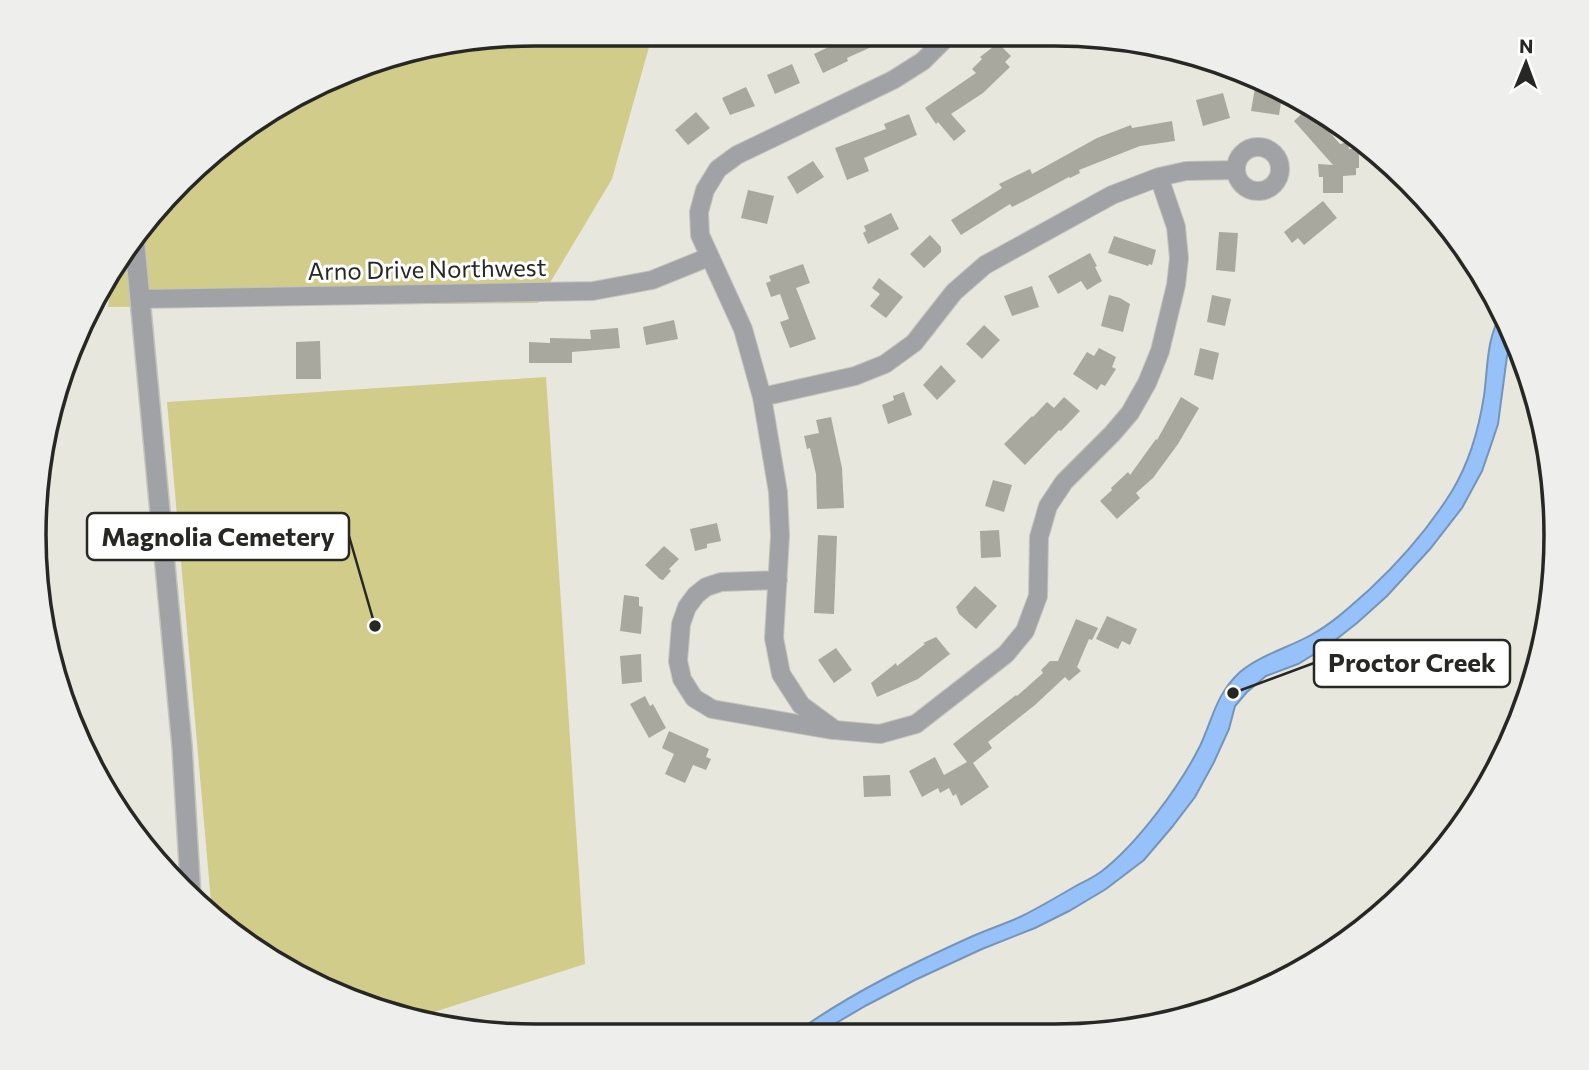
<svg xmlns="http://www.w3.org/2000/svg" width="1589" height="1070" viewBox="0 0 1589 1070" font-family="Commissioner,sans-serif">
<rect width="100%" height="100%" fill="#e7e7dd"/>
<path fill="#d2cc8a" d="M535,33L639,35L649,47L612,179L538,303L108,307L113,272L137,229L256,118L374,60Z
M546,377L585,964L412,1019L313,985L212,913L167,402Z"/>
<path fill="#97c2f9" stroke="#7594b9" stroke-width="2" d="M1502,313L1514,337L1507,356L1498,424L1491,445L1482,471L1462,508L1430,549L1387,596L1357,623L1329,645L1298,664L1266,676L1247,692L1235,706L1229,729L1214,762L1195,797L1172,827L1144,860L1106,889L1069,911L1035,928L982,949L915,980L867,1005L819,1033H795C851,993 911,964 973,936C989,929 1007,923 1022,916C1040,907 1057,897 1074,887C1083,882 1093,878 1102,871C1137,844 1180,786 1200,746C1213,718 1216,694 1240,672C1260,655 1288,648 1311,635C1333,623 1351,606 1370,589C1401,560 1429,528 1452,491C1469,463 1479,428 1484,396C1488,368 1486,338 1502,313Z"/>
<path fill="#a9a89e" d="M847,38L889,39L847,58L848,61L823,73L814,54Z
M998,43L1011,56L1005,62L1010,67L983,93L951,114L966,131L954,141L938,122L936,124L925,108L976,73L972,69L982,59L980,57Z
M792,64L800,83L775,94L767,75Z
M1256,82L1273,84L1283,90L1279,115L1251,111Z
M746,87L755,106L730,115L722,98Z
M1223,93L1230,118L1203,126L1196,100Z
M1308,108L1340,144L1348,142L1349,149H1359V168H1356V175L1343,176V193H1323V177H1319L1318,164L1333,165L1294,121Z
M696,112L710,128L688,145L675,130Z
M909,114L917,135L864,158L869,171L847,180L835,148L886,129L884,124Z
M1172,121L1175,141L1140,146L1079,170L1080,173L1070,178L1069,177L1026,200L1012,207L1010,204L961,235L951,220L1002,188L999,184L1030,169L1032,174L1097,138L1131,125L1132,128Z
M813,161L824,177L797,194L787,177Z
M748,190L774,196L767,224L741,218Z
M1323,201L1337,218L1304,245L1298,238L1292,243L1284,232Z
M891,213L899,229L868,244L863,233L866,231L864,226Z
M1219,232L1238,233L1235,272L1216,270Z
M930,235L941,247V252L924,268L910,254Z
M1114,236L1156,250L1152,265L1149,264L1148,266L1108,253Z
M1090,253L1097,266L1095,267L1102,281L1087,290L1081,281L1058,294L1048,276Z
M803,264L810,283L796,288L816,339L790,348L780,322L789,319L780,294L771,297L766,283L771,281L769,276Z
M879,278L903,297L886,318L870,306L880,294L872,288Z
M1032,286L1039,307L1012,316L1004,296Z
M1109,295L1120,298L1130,304L1123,332L1101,326Z
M1212,295L1231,299L1225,326L1207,322Z
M674,320L678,339L646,345L643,327Z
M984,325L1000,340L982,359L966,344Z
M618,328L620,348L572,352V363H529V342L550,343V338L591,339L590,330Z
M320,341L321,379H296V342Z
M1099,348L1116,357L1112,367L1116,369L1105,386L1101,384L1097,390L1073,374L1087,352L1094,356Z
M1200,348L1219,353L1213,380L1194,375Z
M941,365L956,381L937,400L923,385Z
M904,392L912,415L888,424L882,405L894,400L893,396Z
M1064,397L1080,411L1061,431L1059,430L1025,465L1004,444L1032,416L1033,417L1047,402L1054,408Z
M1181,397L1199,408L1178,444L1153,478L1136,493L1140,498L1117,519L1100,501L1112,490L1111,488L1128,472L1130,475L1156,439L1157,440Z
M831,417L842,468L844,508L817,509L816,474L810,448L807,449L804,436L819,433L816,420Z
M993,480L1012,485L1004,512L985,506Z
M717,523L721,541L707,544V548L695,551L690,529Z
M999,530L1001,557L981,558L980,531Z
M818,535L837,536L834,614L814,613Z
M664,546L679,559L669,569L671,571L663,580L660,579L645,565Z
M975,586L997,606L976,629L959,614L956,607Z
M624,595L639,597V606L643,607L641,634L620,631Z
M1107,616L1137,629L1130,645L1122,641L1118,649L1096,639Z
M1076,619L1098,628L1092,640L1089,639L1077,667L1081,671L1069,681L1065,677L1035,705L988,742L992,748L973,763L989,787L961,806L956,794L953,796L949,788L940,793L938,788L922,797L909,771L935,757L944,775L967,762L953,744L1016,695L1017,696L1043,673L1041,670L1050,661H1058Z
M936,637L950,654L918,679L877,697L871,683L896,663L897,666L925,644L923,643Z
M836,648L852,670L834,683L818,660Z
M641,654L642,682L622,684L620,656Z
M645,696L650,706L653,704L666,728L649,738L630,704Z
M669,731L709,749L706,757L711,759L706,770L693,765L685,783L665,774L674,754L662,748Z
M890,775L891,796L864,797L863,776Z"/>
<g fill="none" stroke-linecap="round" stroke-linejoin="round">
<defs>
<path id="minor" d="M944,40L923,61L893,80L737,155L718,169L705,190L699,212L700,235L743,329L762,397L778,492L780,536L774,638L781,674L801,705L835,730L880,734L916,724L1006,654L1025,631L1038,596L1039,537L1048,506L1064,482L1112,434L1130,413L1147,383L1160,351L1176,285L1179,258L1176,227L1159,177
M1236 169a22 22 0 1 1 44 0a22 22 0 1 1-44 0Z
M140,299L593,291L652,280L709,257
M762,397L855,376L885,364L914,343L954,292L985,265L1112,195L1159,177L1186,171L1236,170
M778,580L721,582L706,587L696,595L687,607L681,624L678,661L682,679L694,698L712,709L832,730"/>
<path id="tertiary" d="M134,235L182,746L191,898"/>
</defs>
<use href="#minor" stroke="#c4c4bc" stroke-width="20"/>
<use href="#tertiary" stroke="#c4c4bc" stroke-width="22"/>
<use href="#minor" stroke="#a0a2a6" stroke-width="18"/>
<use href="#tertiary" stroke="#a0a2a6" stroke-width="19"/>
</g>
<g text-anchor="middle" stroke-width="6" stroke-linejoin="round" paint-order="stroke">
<g font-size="24" fill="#272723" stroke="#fff">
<text transform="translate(427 270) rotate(-1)" y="8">Arno Drive Northwest</text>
</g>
</g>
<path d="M0 0H1589V1070H0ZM535 46H1055A489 489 0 0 1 1544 535V535A489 489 0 0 1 1055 1024H535A489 489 0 0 1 46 535V535A489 489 0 0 1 535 46Z" fill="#eeeeed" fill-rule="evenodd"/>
<path fill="none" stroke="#272723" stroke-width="3.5" d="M535 46H1055A489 489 0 0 1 1544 535V535A489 489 0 0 1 1055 1024H535A489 489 0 0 1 46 535V535A489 489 0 0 1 535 46Z"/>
<path fill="none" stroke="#272723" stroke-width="2.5" d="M375 626L349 536M1233 693L1314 663"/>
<g fill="#272723" stroke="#fff" stroke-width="2.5">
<circle cx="375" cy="626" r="7"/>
<circle cx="1233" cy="693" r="7"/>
</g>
<g fill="#fff" stroke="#272723" stroke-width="2.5">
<rect x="87" y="513" width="262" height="47" rx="7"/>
<rect x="1314" y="640" width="196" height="47" rx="7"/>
</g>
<g font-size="26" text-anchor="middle" font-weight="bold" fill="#272723">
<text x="218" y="546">Magnolia Cemetery</text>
<text x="1412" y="672">Proctor Creek</text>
</g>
<g transform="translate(1526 63) rotate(1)" stroke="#ffffff" stroke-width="5" paint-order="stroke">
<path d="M0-5L12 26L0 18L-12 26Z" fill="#272723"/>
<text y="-10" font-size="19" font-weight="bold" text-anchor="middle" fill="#272723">N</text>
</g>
</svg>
